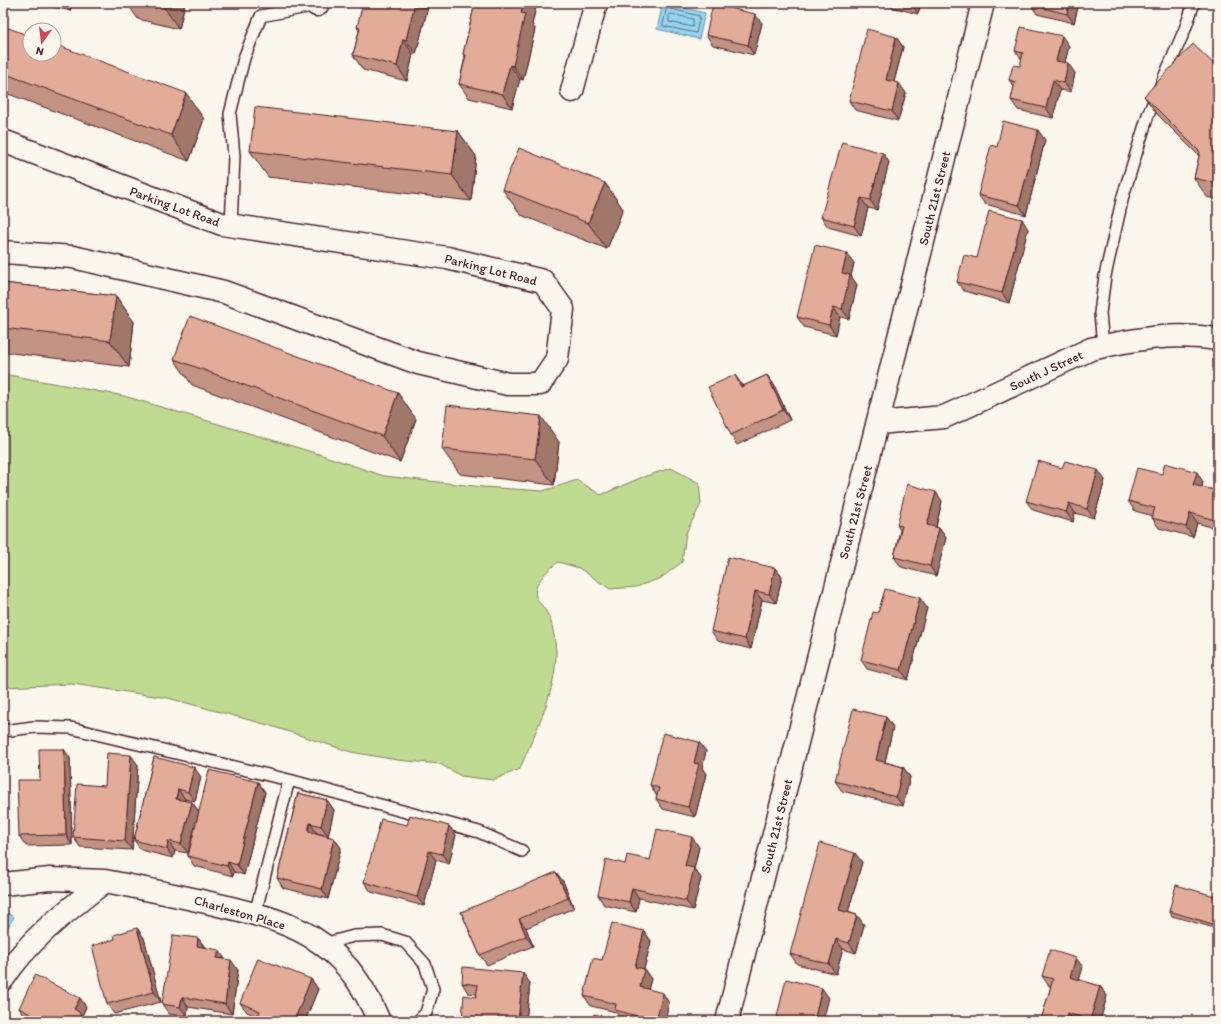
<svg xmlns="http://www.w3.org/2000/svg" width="1221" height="1024" viewBox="0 0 1221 1024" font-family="Itim,sans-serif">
<rect width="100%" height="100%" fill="#fbf7ec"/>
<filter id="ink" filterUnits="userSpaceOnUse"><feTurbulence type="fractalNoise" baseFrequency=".025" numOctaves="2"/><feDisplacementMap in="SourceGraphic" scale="8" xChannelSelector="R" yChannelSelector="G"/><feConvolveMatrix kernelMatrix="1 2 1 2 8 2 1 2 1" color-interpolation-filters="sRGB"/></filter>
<g filter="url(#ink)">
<path fill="#bfdb92" stroke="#847d5e" d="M3,374L124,396L319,454L384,476L483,487L543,491L577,480L601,495L640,478L671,468L699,483L701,504L686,533L682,562L661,578L636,587L610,589L579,568L558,562C548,570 530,585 537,599C541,605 546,610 549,617C553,625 555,641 556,650C557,692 535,731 520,769L493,780L461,776L440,764L397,760L351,752L268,725L168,698L72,684L3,687Z"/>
<path fill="#92d5f3" stroke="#758ca3" d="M663,3L705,13L699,39L657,29Z
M3,911L14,917L3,935Z"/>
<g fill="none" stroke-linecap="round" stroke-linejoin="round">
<path stroke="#67687b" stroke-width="1" d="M667,8L700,16L696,33L663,26Z
M671,14L693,19V27L669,22V16Z"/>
<defs>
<path id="lane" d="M231,226L234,156L230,114L244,58L261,16L317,5
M1103,346L1100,313L1105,276L1123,196L1148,115L1185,29L1194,3
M3,731L34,727L71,728L289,780L479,832L522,851
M255,914L289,780
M323,944L354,936L382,935L405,942L425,964L433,989L426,1013L418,1021"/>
<path id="street" d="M317,5L318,3
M572,91L596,3
M3,141L222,224L447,258L543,281L563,309L557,359L540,384H508L418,363L224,292L73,257L3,252
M878,423L944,417L1091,349C1134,339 1174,332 1218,339
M3,884L50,879L105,881
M3,979C29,939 68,910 105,881C146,889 186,897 227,907C260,915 294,923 322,944C350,964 366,991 379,1021
M727,1021L983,3"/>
</defs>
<use href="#lane" stroke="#4a1f2b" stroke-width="14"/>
<use href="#street" stroke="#4a1f2b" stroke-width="25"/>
<use href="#lane" stroke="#fbf7ec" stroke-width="11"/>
<use href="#street" stroke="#fbf7ec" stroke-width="22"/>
</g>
<path fill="#c39483" stroke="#4a1f2b" d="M40,3H72L70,11Z
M127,3H185L179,29L138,19Z
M429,3L416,54H413L407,81L363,70L353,55L359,31L357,27Z
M475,3H537L532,24L535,29L523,80L520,79L512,108L469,98L459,84L465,57L463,54Z
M883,3H921L918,14L884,5Z
M1031,3H1079L1074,23L1037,14L1031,5Z
M762,23L754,55L713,45L706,35Z
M3,26L204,119L189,161L3,92Z
M896,37L903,47L894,82L906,93L898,121L855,110L849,101Z
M1069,46L1065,62L1075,73L1071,92L1060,90L1053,118L1018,110L1011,100L1014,87L1009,80L1020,66L1022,60L1015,51Z
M1218,68V200L1207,197L1194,178L1199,156L1157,114L1144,96Z
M458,131L476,156L471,201L268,177L250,151Z
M1045,140L1026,215L985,204L978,195L997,147Z
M889,162L877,210L868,208L861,236L828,227L821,217Z
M605,183L623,209L607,249L521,215L502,189Z
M1028,229L1009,303L964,291L957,282L977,258Z
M854,263L851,276L857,285L849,319L840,317L836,335L804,327L797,317Z
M3,283L116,296L134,322L129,367L3,352Z
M174,359L416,419L400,462L192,385Z
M767,375L774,385L790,420L737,445L731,435L742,385L743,386Z
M559,442L554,485L460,474L442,449Z
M1162,474L1203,482L1202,487L1218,491V529L1197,523L1193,537L1159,528L1152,518L1153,516L1135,511L1128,501Z
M1105,480L1094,518L1075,513L1073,522L1033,510L1026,501Z
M942,501L936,527L939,528L946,538L936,576L901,567L894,557L900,530L897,525Z
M775,568L782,577L776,603L762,600L751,649L718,641L711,631Z
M927,608L908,680L867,669L861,660L878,613Z
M886,717L893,727L885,762L903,767L910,777L903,806L842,791L835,781Z
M706,751L702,768L706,774L695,817L663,809L656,799L657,795H656L650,785Z
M154,757L201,777L195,801L185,799V801L192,802L199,812L258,782L265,792L244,875L234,872L233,876L194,866L188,856V853L175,851L173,858L141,850L134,840Z
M70,758L72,845L26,846L19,836L40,780Z
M138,765L132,850L80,847L73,837L105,786Z
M298,793L327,800L334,810L328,836L317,833L316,834L334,838L341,848L328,899L283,888L277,878Z
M407,825L449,826L456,835L449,864L436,860L424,906L371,892L364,882Z
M699,847L694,869L701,878L693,910L639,898L636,912L604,905L598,895L625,864L650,860Z
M862,862L848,912L857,915L864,925L856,953L843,949L836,974L797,964L790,954Z
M563,881L574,908L526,928L533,946L487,965L480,955L461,912Z
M1218,897V929L1172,916L1169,911Z
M137,928L144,938L161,1002L114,1014L107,1004L115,939Z
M644,931L651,941L644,969L651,979L648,989L669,1003L665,1021H625L622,1020L616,1012L591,1006L584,996L602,960Z
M198,938L205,947L225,959L238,970L232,1014L188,1007L187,1016L169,1014L162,1004Z
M1083,967L1079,980L1100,986L1107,996L1100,1021H1041V1020L1051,986H1049L1042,976Z
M311,979L318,989L305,1021H256L258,1017L247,1012L240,1003Z
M462,983H530L526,1021H463L462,1019L476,997L477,994L468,993Z
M80,998L86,1007L82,1016L29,1020L25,1018L19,1008Z"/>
<path fill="#9f786a" stroke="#4a1f2b" d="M65,3H72L70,11Z
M161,3H185L179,29Z
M415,3H429L416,54L406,40Z
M524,3H537L532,24L535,29L523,80L513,66L521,13Z
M912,3H921L918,14L911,4Z
M1069,3H1079L1074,23L1067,14Z
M755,14L762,23L754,55L748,45Z
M1062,36L1069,46L1063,70L1056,61Z
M896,37L903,47L892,89L886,80Z
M403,39L413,54L407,81L397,66Z
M1068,63L1075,73L1071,92L1064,83Z
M510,65L520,79L512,108L502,94Z
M1053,80L1060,90L1053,118L1046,108Z
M899,83L906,93L898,121L892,111Z
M186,93L204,119L189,161L171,135Z
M1038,130L1045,140L1026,215L1019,205Z
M458,131L476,156L471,201L452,175Z
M883,153L889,162L877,210L870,200Z
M605,183L623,209L607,249L588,223Z
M861,198L868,208L861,236L854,226Z
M1022,219L1028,229L1009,303L1002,293Z
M847,253L854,263L851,276L857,285L849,319L842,309V273Z
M116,296L134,322L129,367L110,341Z
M833,307L840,317L836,335L829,325Z
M735,375L742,385L748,397L741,387Z
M767,375L774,385L790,420L783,410Z
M398,393L416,419L400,462L382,436Z
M541,416L559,442L554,485L535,459Z
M1098,470L1105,480L1094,518L1087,509Z
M1197,472L1203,482L1200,494L1193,485Z
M936,492L942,501L934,535L927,525Z
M1069,503L1075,513L1073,522L1066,512Z
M1190,513L1197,523L1193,537L1186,527Z
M939,528L946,538L936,576L930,566Z
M775,568L782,577L776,603L769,594Z
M755,591L762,600L751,649L745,639Z
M920,598L927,608L908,680L901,670Z
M886,717L893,727L883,770L876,760Z
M699,742L706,751L702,768L706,774L695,817L688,807L694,763Z
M64,749L70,758L72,845L66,835Z
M131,755L138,765L132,850L125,841Z
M194,767L201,777L195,801L188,792Z
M903,767L910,777L903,806L896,797Z
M258,782L265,792L244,875L237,865Z
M178,789L185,799L183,808L176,799Z
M327,800L334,810L328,836L321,826Z
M192,802L199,812L188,853L181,844Z
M310,823L317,833L314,841L308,831Z
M449,826L456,835L449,864L442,854Z
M692,837L699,847L694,869L701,878L693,910L686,901L685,866Z
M334,838L341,848L328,899L322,889Z
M168,841L175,851L173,858L167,849Z
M429,851L436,860L424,906L417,897Z
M855,853L862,862L846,920L839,910Z
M228,862L234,872L233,876L227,866Z
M556,872L563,881L574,908L568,898Z
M632,888L639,898L636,912L629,902Z
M857,915L864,925L856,953L849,943Z
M519,919L526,928L533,946L526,936Z
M1218,919V927L1216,925Z
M137,928L144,938L161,1002L154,992Z
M644,931L651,941L644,969L651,979L646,997L640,987L635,967Z
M198,938L205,948L197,946Z
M836,939L843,949L836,974L829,964Z
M219,950L225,959L217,958Z
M1076,958L1083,967L1077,987L1070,977Z
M231,960L238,970L232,1014L225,1004Z
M523,973L530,983L526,1021H518Z
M311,979L318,989L305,1021H294Z
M1100,986L1107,996L1100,1021H1091L1090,1020Z
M822,988L829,998L823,1021H814Z
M663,993L669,1003L665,1021H656Z
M182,997L188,1007L187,1016L180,1007Z
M80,998L86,1007L82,1016L86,1021H81L74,1009Z
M1067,1013L1073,1021H1065Z
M276,1017L279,1021H275Z"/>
<path fill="#e3ac98" stroke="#4a1f2b" d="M363,3H415L406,40L403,39L397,66L353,55L360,28L357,27Z
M475,3H524L521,13L525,14L513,66L510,65L502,94L459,84L466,55L463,54Z
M1031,3H1069L1067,14L1031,5Z
M713,4L755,14L748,45L706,35Z
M3,26L30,36V54H54V44L186,93L171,135L3,73Z
M1021,27L1062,36L1056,61L1068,63L1064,83L1053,80L1046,108L1011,100L1015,82L1009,80L1013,65L1020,66L1023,53L1015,51Z
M867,29L896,37L886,80L899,83L892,111L849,101Z
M1193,44L1218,68V184L1194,178L1200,152L1144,96Z
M255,107L458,131L452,175L250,151Z
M1003,121L1038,130L1019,205L978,195L991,145L997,147Z
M842,142L883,153L870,200L861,198L854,226L821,217Z
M519,148L605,183L588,223L502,189Z
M989,211L1022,219L1002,293L957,282L964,255L977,258Z
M815,245L847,253L842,273L850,275L842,309L833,307L829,325L797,317Z
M3,283L116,296L110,341L3,328Z
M190,316L398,393L382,436L174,359Z
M735,375L741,387L767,375L783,410L731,435L708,387Z
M447,405L541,416L535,459L442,449Z
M1038,461L1062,468L1065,461L1098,470L1087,509L1069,503L1066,512L1026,501Z
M1165,463L1197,472L1193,485L1218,491V521L1190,513L1186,527L1152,518L1155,508L1128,501L1137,468L1162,474Z
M907,484L936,492L927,525L939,528L930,566L894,557L902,526L897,525Z
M728,557L775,568L769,594L755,591L745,639L711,631Z
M885,589L920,598L901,670L861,660L873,612L878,613Z
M853,709L886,717L876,760L903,767L896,797L835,781Z
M663,733L699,742L694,763L699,764L688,807L656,799L659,788L650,785Z
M39,749H64L66,835L19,836L17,780H40Z
M107,753L131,755L125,841L73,837L77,784L105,786Z
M154,757L194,767L188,792L178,789L176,799L192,802L181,844L168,841L167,849L134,840Z
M209,770L258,782L237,865L228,862L227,866L188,856Z
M298,793L327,800L321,826L310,823L308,831L334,838L322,889L277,878Z
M410,815L449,826L442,854L429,851L417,897L364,882L381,819L407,825Z
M657,829L692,837L685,866L694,868L686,901L632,888L629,902L598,895L606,859L625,864L627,855L650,860Z
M820,843L855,853L839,910L857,915L849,943L836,939L829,964L790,954Z
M556,872L568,898L519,919L526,936L480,955L461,912Z
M1176,885L1218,897V919L1216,925L1169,911Z
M612,923L644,931L635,967L644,969L640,987L663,993L656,1021L615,1010L616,1004L584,996L593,958L602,960Z
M137,928L154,992L107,1004L92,946L115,939L114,935Z
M173,935L198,938L197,946L219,950L217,958L231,960L225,1004L182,997L180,1007L162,1004Z
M1050,950L1076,958L1070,977L1100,986L1090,1020L1067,1013L1065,1021H1043L1041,1020L1053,979L1042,976Z
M258,958L311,979L294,1021H286L276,1017L275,1021H256L260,1011L240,1003Z
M463,967L523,973L518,1021H482L462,1019L464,995L476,997L478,985L462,983Z
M35,975L80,998L74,1009L79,1012L82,1019L81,1021H28L32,1015L19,1008Z
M786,979L822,988L814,1021H776Z
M594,1014L618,1021H592Z"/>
</g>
<g text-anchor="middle" stroke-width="3.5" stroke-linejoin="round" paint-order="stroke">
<g font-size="13" fill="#4a1f2b" stroke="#fbf7ec">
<text transform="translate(934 198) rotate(-76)" y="5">South 21st Street</text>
<text transform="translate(175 206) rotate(20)" y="5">Parking Lot Road</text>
<text transform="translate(491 269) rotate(14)" y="5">Parking Lot Road</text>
<text transform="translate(1046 370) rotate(-25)" y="5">South J Street</text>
<text transform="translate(855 512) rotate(-75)" y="5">South 21st Street</text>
<text transform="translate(776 826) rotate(-76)" y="5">South 21st Street</text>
<text transform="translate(240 912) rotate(16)" y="5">Charleston Place</text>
</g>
</g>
<rect width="1221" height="1024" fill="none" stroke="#fbf7ec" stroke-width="16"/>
<rect x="8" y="8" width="1205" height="1008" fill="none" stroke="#4a1f2b" stroke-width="1.5" filter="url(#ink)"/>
<g transform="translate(42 42) rotate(194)"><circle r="19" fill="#fbf7ec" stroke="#b4a19f"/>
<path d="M0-3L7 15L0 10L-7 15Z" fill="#d1495b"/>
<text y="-6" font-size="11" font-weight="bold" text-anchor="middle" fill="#4a1f2b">N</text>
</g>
</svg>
